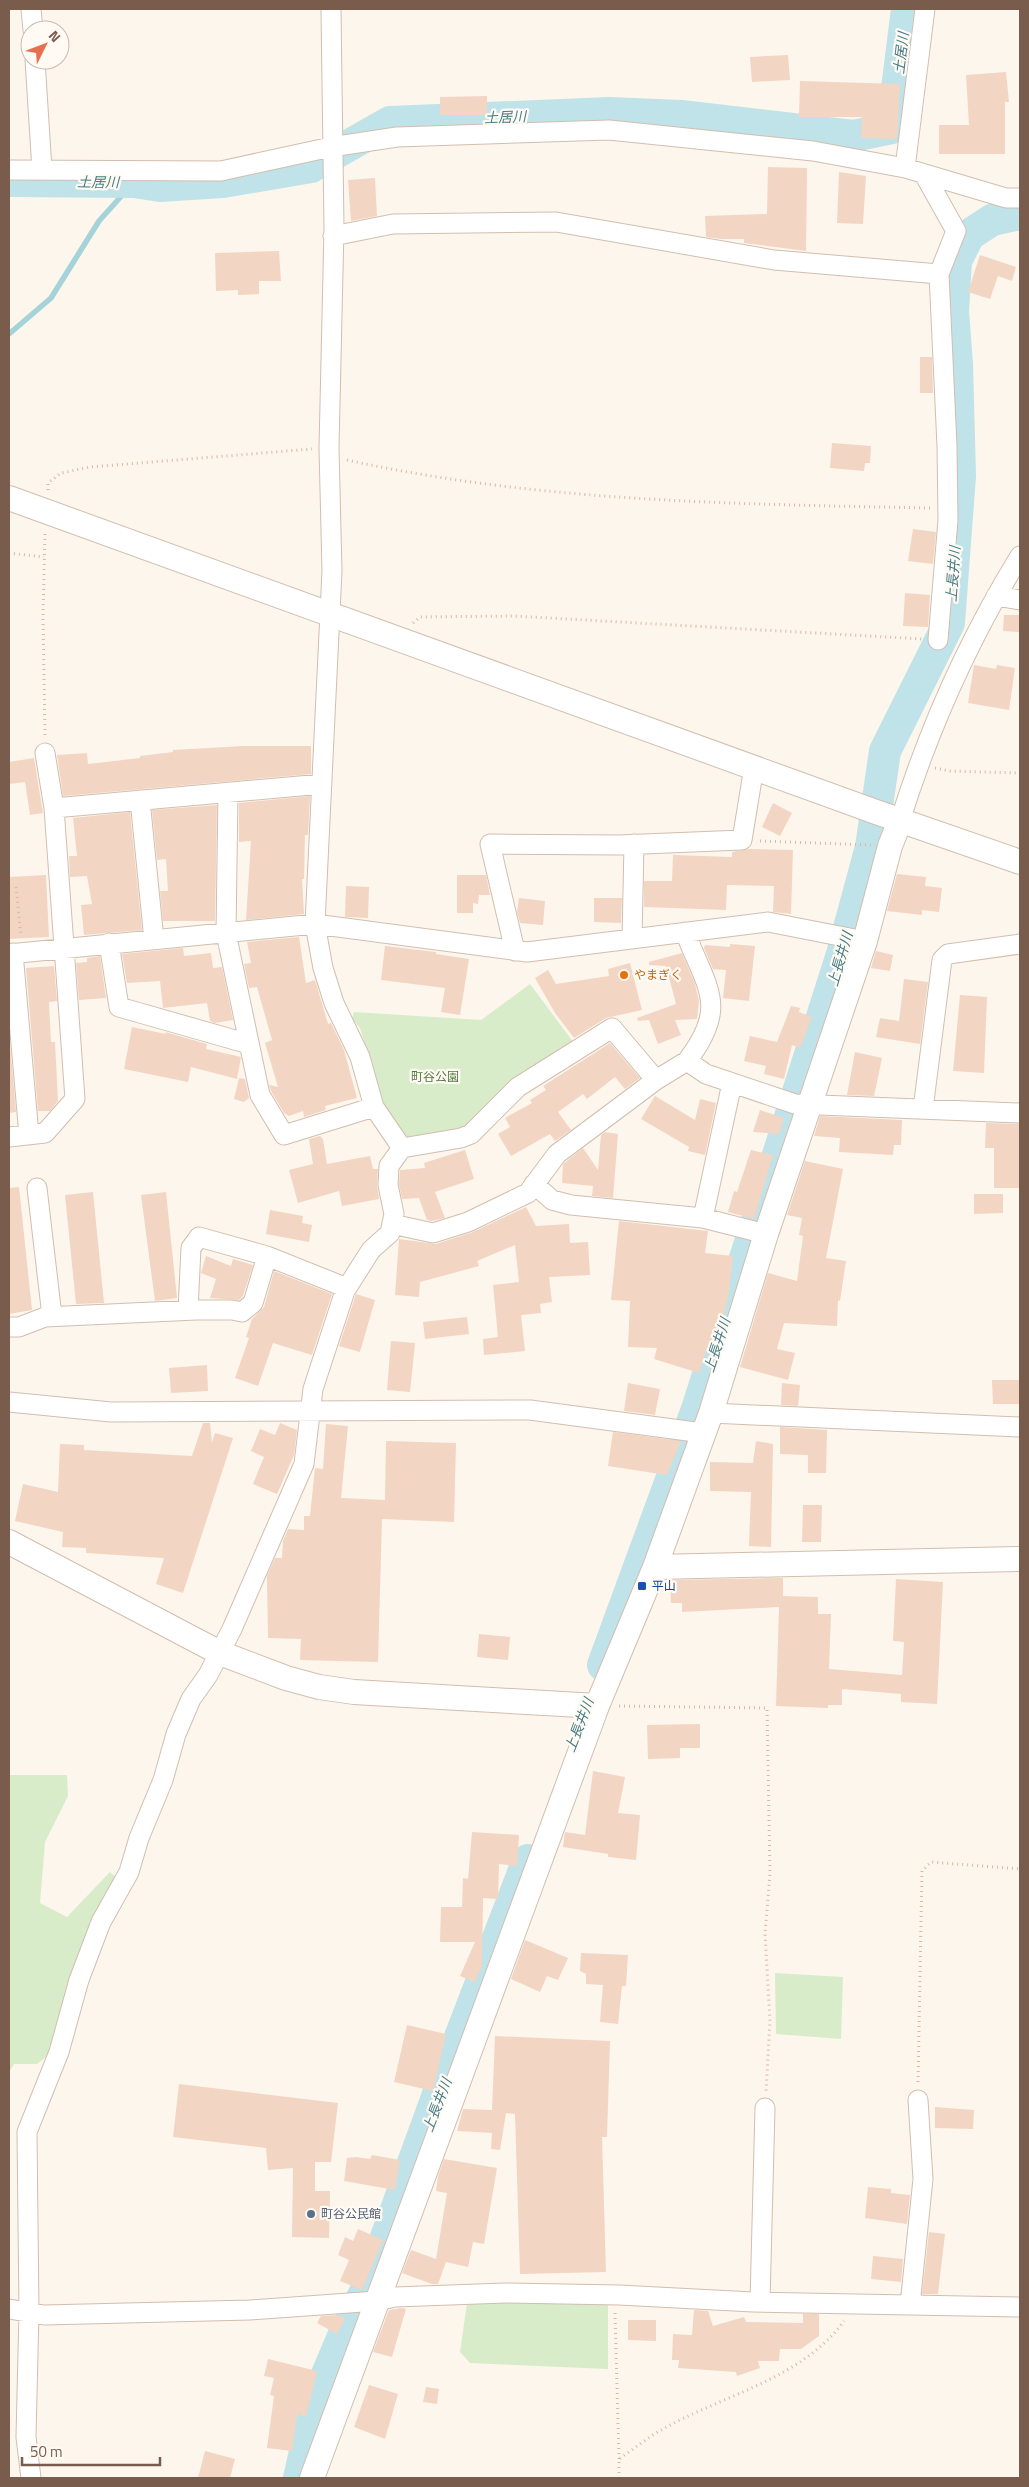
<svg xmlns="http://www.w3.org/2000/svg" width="1029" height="2487" viewBox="0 0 1029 2487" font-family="'Titillium Web','Noto Sans JP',sans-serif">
<rect width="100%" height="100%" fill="#fdf6ec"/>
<path fill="#d8ecc9" d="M530,984L577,1047L461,1133L405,1144L383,1108L360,1028L352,1019L354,1012L481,1020Z
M9,1775H67L68,1796L45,1842L40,1903L67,1917L110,1872L124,1884L86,1933L55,2050L37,2064H14L9,2072Z
M775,1973L843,1977L841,2039L776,2034Z
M481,2299L608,2301V2369L470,2363L460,2352L467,2303Z"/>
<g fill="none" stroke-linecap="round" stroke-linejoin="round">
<path stroke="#a5d3da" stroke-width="5.5" d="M9,334L51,298L99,221L134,182"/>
<path stroke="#bfe3e8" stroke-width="32" d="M9,181L134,182L160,186L223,182L311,167L390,122L609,113L681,116L853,136L892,128L907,9
M603,1665L697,1409L842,954L871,847L885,751L949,623L960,476L957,364L953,311L956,261L969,235L992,220L1020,214
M299,2478L317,2398L344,2334L369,2284L437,2097L528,1860"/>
</g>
<path fill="#f3d5c3" d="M788,55L790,80L752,82L750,57Z
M1006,72L1009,102H1005V154H939V125H969L966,75Z
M800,81L900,84L897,139L861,138L862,117H799Z
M487,96V115H440V97Z
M768,167L807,168L806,251L744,243V239H721L706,237L705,216L767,214Z
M839,172L866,176L863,224L837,223Z
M375,178L377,216L351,221L348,180Z
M279,251L281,281H259V294L238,295V290L216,291L215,253Z
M980,255L1016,267L1012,281L998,276L990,299L968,292Z
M920,357H932L933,393H920Z
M832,443L871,446L870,463H865L864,471L830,468Z
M913,529L936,532L933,564L908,561Z
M905,593L930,595L928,627L903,626Z
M1004,615H1020V632L1003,631Z
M974,665L996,669L997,665L1015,668L1009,710L968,703Z
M243,746H311V774L63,796L57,755L87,753L88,764L140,758V756L173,752V750Z
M34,758L43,813L30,815L25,782L9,784V762Z
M310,796L308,835H305L304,879H302L304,914L246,920L251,841L239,842V803Z
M773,803L792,813L780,836L762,827Z
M217,805L215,921H163L160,891H168L166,859L157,860L152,810Z
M130,812L142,930L84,935L81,905L92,904L87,876L70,877L69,856H77L73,818Z
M749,849L793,850L791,914L773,912L774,886L727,885L726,910L644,907V881H672L673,855L732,857V852Z
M897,874L926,877L925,886L942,888L939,912L922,910V915L887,911Z
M46,875L49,937L9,939V877Z
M457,875H486L490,895H479L478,904L473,903V913H457Z
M346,886L369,887L368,918L345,917Z
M519,898L545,901L543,925L520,923L517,912Z
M594,898H622L621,923L594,922Z
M299,937L306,983L315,980L328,1024L331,1023L344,1050L357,1098L325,1106L326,1110L304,1117L303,1111L289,1116L284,1113L271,1091L269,1085L278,1087L265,1043L272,1040L257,987L249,988L244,964L251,963L247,942Z
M730,944L755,946L749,1001L723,998L726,970L713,969L704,948L705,945L730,947Z
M385,946L436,952V954L469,959L460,1015L441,1012L445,988L381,980Z
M183,948L184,956L211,953L213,968L222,967L233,1020L215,1023L210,1021L207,1003L163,1008L160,981L127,983L122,954Z
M876,951L893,955L890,971L871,968Z
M682,953L695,984L699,1001L697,1019L675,1020L681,1035L658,1044L649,1020L638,1021L637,1018L676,1004L666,966L649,965V962Z
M100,956L106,998L79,1000L76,963L87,962V958Z
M630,963L642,1010L606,1018L574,1038L555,1013L535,978L548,970L556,984L609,976L608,969Z
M54,966L57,1001L49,1002L51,1042H55L58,1101L50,1111H38L26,968Z
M904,979L928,982L920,1044L876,1037L880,1018L899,1021Z
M960,995L987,997L984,1073L953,1071Z
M791,1006L800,1008L799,1012L812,1017L800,1048L792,1045L784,1079L764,1074L766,1066L744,1061L750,1036L777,1042Z
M132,1027L166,1034L165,1032L207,1044L206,1049L241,1057L237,1079L191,1067L188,1082L124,1069Z
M9,1033L16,1112L9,1113Z
M610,1043L640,1078L625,1089L615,1077L587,1099L583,1094L558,1112L571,1130L555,1141L550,1134L511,1156L498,1134L510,1127L505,1118L532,1103L530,1100L546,1090L543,1086Z
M855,1052L882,1058L874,1096L847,1095Z
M239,1078L245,1079L249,1098L244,1102L234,1099Z
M655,1096L695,1120L700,1099L716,1103L705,1155L688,1151L689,1147L641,1119Z
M760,1110L784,1118L779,1134L753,1132Z
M820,1116L902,1120L901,1145H894L893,1155L839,1152L840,1138L814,1136Z
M986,1123L1020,1124V1188H994V1148H985Z
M605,1132L618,1134L613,1198L592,1196L593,1186L562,1183L563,1164L583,1148L598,1170L601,1135Z
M320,1136L323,1139L327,1164L370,1156L373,1169H378L377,1185L379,1199L342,1206L339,1191L298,1203L289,1170L313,1164L309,1139Z
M465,1150L474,1179L435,1192L445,1218L432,1221L427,1220L419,1198L402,1199L399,1184L400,1170L425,1168L424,1163Z
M751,1150L773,1155L754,1219L728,1212L734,1191L737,1192Z
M805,1161L843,1169L826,1258L846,1261L840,1301L838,1300L837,1326L784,1323L777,1349L795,1353L788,1380L740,1367L768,1273L797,1281L803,1236L799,1235L802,1218L787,1215Z
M19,1187L32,1310L9,1314V1188Z
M93,1192L104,1303L76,1304L65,1195Z
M166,1192L177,1298L155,1301L141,1195Z
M974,1194H1003V1213L974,1214Z
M526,1207L536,1226L569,1224L570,1243L588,1242L590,1275L549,1277L552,1302L540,1304L541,1313L521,1315L525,1351L484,1355L483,1339L498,1337L493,1285L519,1282L515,1245L477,1261L479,1266L420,1282L419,1297L395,1295L399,1239L436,1244L473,1232Z
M270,1210L303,1216L302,1223L312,1225L309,1242L266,1234Z
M619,1221L708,1231L705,1253L733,1256L729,1293L722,1322L719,1321L712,1346L708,1344L699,1373L654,1359L657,1348L628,1347L630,1301L611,1300Z
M206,1256L231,1266L233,1259L253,1265L243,1296L239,1300L210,1298L216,1279L201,1273Z
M274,1271L332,1294L312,1355L273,1343L258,1386L235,1378L249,1338L246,1337L252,1319L264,1307Z
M356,1294L375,1300L360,1352L339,1346Z
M467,1317L469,1334L425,1339L423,1322Z
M391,1341L415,1343L410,1392L387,1390Z
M207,1365L208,1391L171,1393L169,1368Z
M992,1380H1020V1404H993Z
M628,1383L660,1389L655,1415L624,1411Z
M782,1383L800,1385L798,1406L781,1405Z
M203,1423H210L212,1443L215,1433L233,1438L183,1593L156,1584L164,1558L86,1553V1548L62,1547L63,1532L15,1521L23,1484L58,1492L60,1444L84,1445V1450L192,1456Z
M280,1423L297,1430L294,1455L277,1494L253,1484L264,1457L251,1451L260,1429L275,1435Z
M326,1424L348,1426L341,1498L385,1500L386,1441L456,1443L454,1522L382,1519L378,1662L300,1660L301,1639L268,1638L267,1576L275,1558H282L283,1541L288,1529L304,1530V1516H310L315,1468L323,1469Z
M780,1427L827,1430L826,1473H808V1455L780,1454Z
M613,1432L681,1441L667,1475L608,1466Z
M756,1441L773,1444L771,1547L749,1546L751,1492L710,1491V1462L753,1463Z
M803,1505H822L821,1542H802Z
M783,1578V1596L818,1597V1614H831L829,1669L902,1675L904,1642L893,1641L896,1579L943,1582L937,1704L901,1702V1694L842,1689V1705H828V1708L776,1706L779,1607L682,1612V1603H671L670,1580Z
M479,1634L510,1637L508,1660L477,1657Z
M700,1724V1748H680V1758L648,1759L647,1725Z
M593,1771L625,1777L618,1813L640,1815L636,1860L608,1857V1854L563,1847L565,1832L585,1835Z
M472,1832L519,1835L517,1866L499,1864L498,1899L483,1898L482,1966L475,1982L460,1976L475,1942H440L441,1907H462L463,1878L468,1879Z
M525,1940L568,1958L558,1980L547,1976L540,1992L511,1979Z
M581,1953L628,1955L626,1986H622L618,2024L600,2022L603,1985L586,1984V1974L580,1971Z
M407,2025L446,2034L433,2091L394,2082Z
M495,2036L610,2041L607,2137H602L606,2272L520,2274L515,2114L506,2113L500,2150L491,2149L492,2133L457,2131L463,2109L492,2110Z
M179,2084L338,2103L331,2162H315V2191H330L329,2238L292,2237L293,2168L268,2170L266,2148L173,2137Z
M935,2107L974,2110L973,2129L935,2128Z
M372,2155L400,2160L395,2190L344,2181L347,2158L356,2157L370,2159Z
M444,2159L497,2168L484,2244L473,2242L468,2267L446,2262L438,2284H432L402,2273L411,2250L436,2259L447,2193L436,2191L438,2176Z
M868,2187L891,2189V2193L910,2195L907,2224L865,2218Z
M358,2229L383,2240L362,2290L340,2281L349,2260L338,2255L345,2237L353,2241Z
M929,2232L945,2234L938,2294H922Z
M873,2256L903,2259L901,2282L871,2279Z
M402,2308L406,2309L392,2357L373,2352L389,2310Z
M694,2310L708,2311L713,2326L744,2317L746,2322L803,2323V2314H819V2336L801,2349H780L779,2361H758L760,2368L737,2376L736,2372L678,2368L679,2360H672L673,2334L692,2335Z
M337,2315L345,2319L337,2334L317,2323L321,2316Z
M628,2320H656V2341L628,2340Z
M268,2359L317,2371L306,2417L297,2414L292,2451L267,2448L274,2396L270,2395L274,2378L264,2376Z
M369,2385L398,2394L385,2439L354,2427Z
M426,2387L439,2389L437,2404L423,2402Z
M205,2451L235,2459L230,2478H198Z"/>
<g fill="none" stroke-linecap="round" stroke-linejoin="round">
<defs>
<path id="minor" d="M31,9L33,30
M35,60L42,170
M905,168L925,9
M9,170L221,171L331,147L397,137L609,130L813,151L905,168L1006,198H1020
M333,236L393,224L556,222L774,260L939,274L956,231L924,174
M996,596L1020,600
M938,640L948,520L947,446L939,274
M228,792L226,933L260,1095L284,1135L374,1107L360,1057L334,1003L323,968L315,924L332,571L329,448L334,228L331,9
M140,800L154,940
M54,808L322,784
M900,821C929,728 969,639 1020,556
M685,932C707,989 729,1006 687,1061
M632,939L634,844
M109,943L119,1007L249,1044
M515,951L490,844L619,845L742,840L754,767
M13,953L29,1135
M9,954L315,924L527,952L768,922L865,941
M374,1107L402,1148L461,1138L471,1134L518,1087L612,1028L656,1080L687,1061L706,1074L795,1104L1020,1113
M923,1109L942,960L948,954L1020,944
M9,1137L45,1133L75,1099L54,808L45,753
M534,1184L552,1200L571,1205L703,1218L766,1234
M37,1188L52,1316
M703,1218L732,1083
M392,1224L433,1233L468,1222L528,1193L557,1154L656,1080
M188,1310L191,1248L199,1237L267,1256
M9,1327H19L45,1317L196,1310H232L242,1312L253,1303L267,1256L347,1288
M9,1402L111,1412L530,1410L703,1433
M711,1413L1020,1427
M760,2302L765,2108
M910,2305L923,2179L918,2100
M9,2309L44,2315L250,2310L377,2301L395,2297L505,2293L619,2295L753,2302L1020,2307
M31,2478L26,2437L29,2312L27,2132L59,2052L79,1980L101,1922L129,1872L139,1838L163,1780L176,1734L191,1699L208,1675L232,1629L304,1464L313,1389L345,1291L371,1250L390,1233L394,1214L388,1185L389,1166L402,1148"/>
<path id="tertiary" d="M9,498L876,812L1020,862
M9,1542L220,1653L286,1678L319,1687L354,1692L597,1706
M655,1567L1020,1559
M312,2478L597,1706L655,1567L711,1413L766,1234L865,941L890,846L900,821"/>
</defs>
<use href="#minor" stroke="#d1beb0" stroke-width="21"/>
<use href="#tertiary" stroke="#d1beb0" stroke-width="26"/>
<path stroke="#d9b8a5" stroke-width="3" stroke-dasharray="1 4" stroke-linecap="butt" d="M347,460C538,502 735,504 930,508
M48,490V483L61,473L90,467L312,449
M9,553L44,557
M413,623L420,617L514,616L922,639
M45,735L43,617L45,531
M935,768L950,771L1020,773
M760,841L871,845
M16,887L21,936
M619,1706L767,1708L770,1874L765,1934L770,2021L766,2092
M918,2082L922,1871L931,1862L1020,1869
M615,2313L619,2459
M619,2478V2459C634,2449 648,2437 663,2429C723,2395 802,2379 844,2321"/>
<use href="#minor" stroke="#fff" stroke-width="19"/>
<use href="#tertiary" stroke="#fff" stroke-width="24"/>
</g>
<circle fill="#e8710a" stroke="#fffaf3" stroke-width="2" cx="624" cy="975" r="5"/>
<rect fill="#1a4fb4" stroke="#fffaf3" stroke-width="2" x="637" y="1581" width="10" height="10" rx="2.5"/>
<circle fill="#5c6f8a" stroke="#fffaf3" stroke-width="2" cx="311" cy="2214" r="5"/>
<g text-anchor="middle" stroke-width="4.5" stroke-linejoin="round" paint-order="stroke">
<g font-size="12" fill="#c56008" stroke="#fffaf3" text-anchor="start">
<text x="634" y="979">やまぎく</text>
</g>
<g font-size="12" fill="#537a41" stroke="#fffaf3">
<text x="435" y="1081">町谷公園</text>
</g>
<g font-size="12" fill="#164399" stroke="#fffaf3" text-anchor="start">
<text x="652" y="1590">平山</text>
</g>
<g font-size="12" fill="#4e5e75" stroke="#fffaf3" text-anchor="start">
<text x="321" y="2218">町谷公民館</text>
</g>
<g font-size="14" font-style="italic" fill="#437c86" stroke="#fffaf3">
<text transform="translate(901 53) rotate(-83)" y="5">土居川</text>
<text transform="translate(505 117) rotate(-2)" y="5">土居川</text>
<text transform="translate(98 182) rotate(1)" y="5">土居川</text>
<text transform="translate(953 574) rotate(-86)" y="5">上長井川</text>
<text transform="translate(840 959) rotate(-74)" y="5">上長井川</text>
<text transform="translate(717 1345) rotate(-72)" y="5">上長井川</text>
<text transform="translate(579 1725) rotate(-69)" y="5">上長井川</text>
<text transform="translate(437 2105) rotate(-69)" y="5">上長井川</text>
</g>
</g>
<rect width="1029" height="2487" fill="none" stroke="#7a5c4d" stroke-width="20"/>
<g transform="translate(45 45) rotate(48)"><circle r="24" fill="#fffaf3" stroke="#cabbb1"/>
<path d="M0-4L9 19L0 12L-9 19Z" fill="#e76f51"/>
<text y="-8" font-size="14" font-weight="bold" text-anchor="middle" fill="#7a5c4d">N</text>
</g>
<path d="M22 2457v8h138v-8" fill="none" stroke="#7a5c4d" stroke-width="2.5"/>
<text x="30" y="2457" font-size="15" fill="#7a5c4d" stroke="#fffaf3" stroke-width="4" paint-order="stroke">50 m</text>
</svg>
